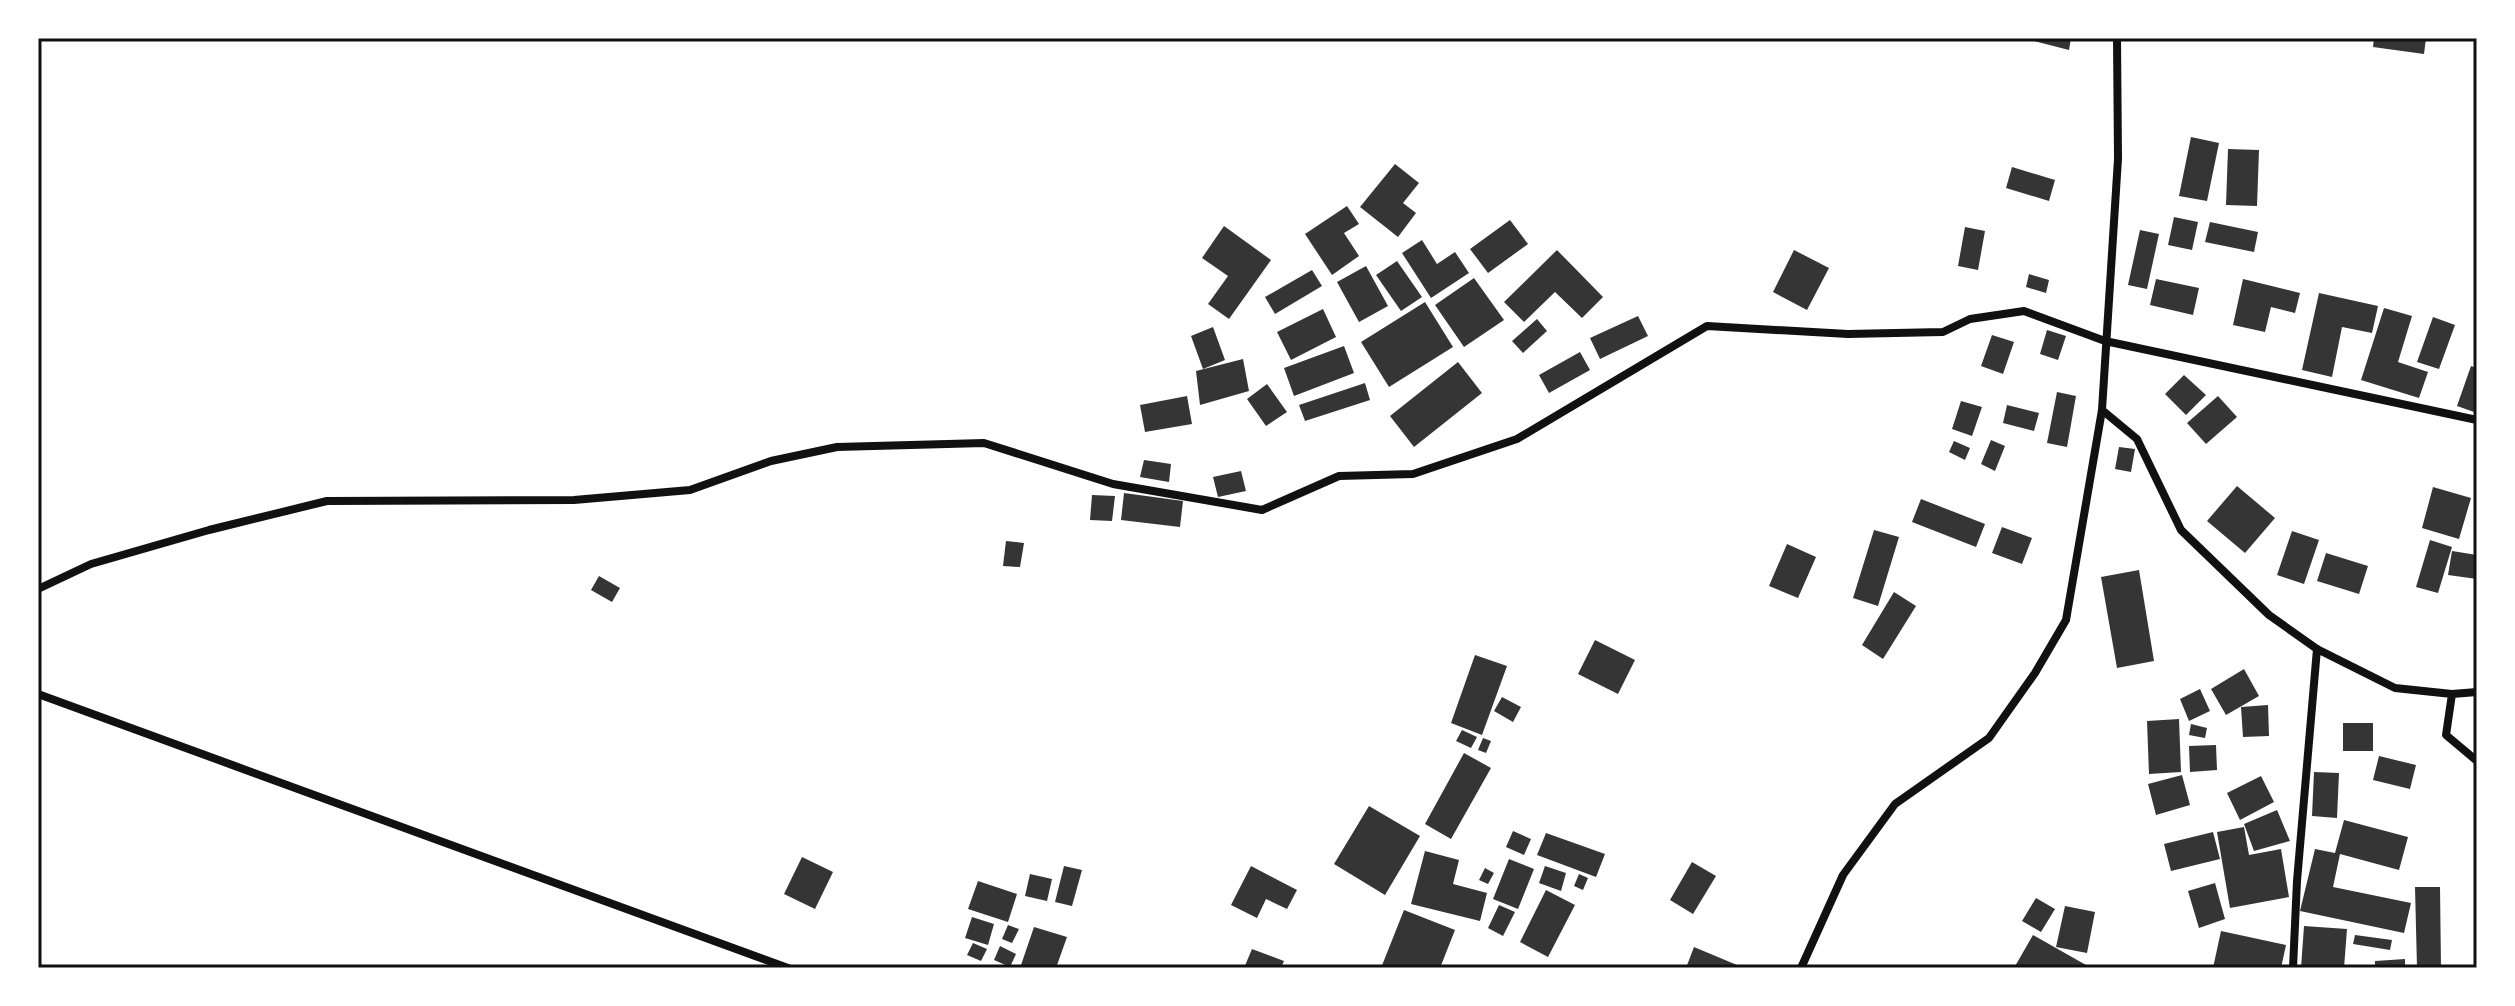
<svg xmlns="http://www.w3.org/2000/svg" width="2515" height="1006" viewBox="0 0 2515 1006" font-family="'Fira Sans Condensed',sans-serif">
<rect width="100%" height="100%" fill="#fff"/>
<path fill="#353535" d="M2022,38H2071L2069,50Z
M2374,38H2426L2424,54L2373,47Z
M2191,137L2219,143L2207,201L2179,196Z
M2228,149L2259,150L2257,206L2226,205Z
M1395,164L1419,183L1403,203L1416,213L1398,237L1360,207Z
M2012,167L2055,180L2049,201L2006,188Z
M1347,206L1359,224L1344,233L1359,256L1332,275L1305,234Z
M2174,217L2198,222L2192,250L2168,245Z
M1510,220L1528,244L1488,273L1470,249Z
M2210,222L2258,232L2254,252L2205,242Z
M1224,226L1271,260L1229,319L1208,304L1228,276L1202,258Z
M1965,227L1985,231L1978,270L1958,266Z
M2140,230L2159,234L2147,289L2128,285Z
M1422,240L1437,264L1455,252L1469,273L1431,298L1402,253Z
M1557,250L1603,297L1582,318L1555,292L1524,322L1504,302Z
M1794,250L1829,268L1807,310L1773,292Z
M1397,261L1422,297L1401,311L1376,275Z
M1366,266L1388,306L1359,322L1337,282Z
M1312,270L1322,286L1275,314L1265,297Z
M2029,274L2049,280L2046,293L2026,287Z
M1474,278L1504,320L1464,347L1435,305Z
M2156,279L2199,288L2193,315L2150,305Z
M2243,279L2300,293L2295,313L2271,307L2265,332L2233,325Z
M2319,293L2378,306L2372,333L2342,327L2332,377L2302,370Z
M1425,302L1453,347L1389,387L1361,342Z
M2384,308L2412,316L2398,362L2428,372L2419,398L2361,380Z
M1323,309L1336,337L1291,360L1277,332Z
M1638,316L1648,336L1600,359L1590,338Z
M2433,317L2455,325L2439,369L2417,362Z
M1537,319L1547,331L1523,353L1512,341Z
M1213,327L1225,360L1203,369L1191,336Z
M2047,330L2066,336L2058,360L2040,354Z
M1992,335L2014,342L2003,374L1981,366Z
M1344,346L1354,373L1294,396L1284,368Z
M1580,352L1590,370L1549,393L1539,375Z
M1243,359L1249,391L1200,405L1196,371Z
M1458,362L1482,393L1414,447L1390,416Z
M2471,366L2477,368V413L2457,406Z
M2184,375L2206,395L2186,415L2165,394Z
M1365,383L1370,400L1305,421L1299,405Z
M1267,384L1287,412L1266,426L1247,399Z
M2057,392L2076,396L2067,447L2047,443Z
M1187,396L1192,424L1145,432L1140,405Z
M2218,396L2237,417L2206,444L2187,423Z
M1961,401L1982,407L1972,436L1952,429Z
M2007,405L2039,413L2034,431L2003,423Z
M1991,440L2005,446L1995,471L1981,464Z
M1954,441L1970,448L1965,460L1949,452Z
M2119,447L2135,449L2131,472L2115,469Z
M1144,460L1171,464L1169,482L1140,477Z
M1241,471L1246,491L1218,497L1213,477Z
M2237,486L2275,518L2245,553L2207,521Z
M2433,487L2471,498L2459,539L2422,528Z
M1124,493L1183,501L1180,527L1121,520Z
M1092,495L1115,496L1112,521L1090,520Z
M1921,499L1985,524L1976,547L1912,522Z
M2002,527L2032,538L2022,564L1992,553Z
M1874,530L1899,537L1878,606L1853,598Z
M2292,531L2319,540L2304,584L2277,575Z
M2430,540L2452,547L2438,593L2416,587Z
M1006,541L1024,543L1020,567L1003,566Z
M1787,544L1816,557L1798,598L1769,586Z
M2452,551L2477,555V579L2448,575Z
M2326,553L2368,566L2359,594L2317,581Z
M2139,570L2154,661L2117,668L2101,577Z
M599,576L620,588L612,602L591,590Z
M1894,592L1916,606L1883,659L1862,645Z
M1595,640L1635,660L1618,694L1578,674Z
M1475,655L1507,666L1482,735L1451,723Z
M2244,669L2259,696L2226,715L2211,689Z
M2200,689L2210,711L2189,721L2180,699Z
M1502,697L1521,707L1513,722L1494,711Z
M2268,705L2269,736L2243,737L2241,707Z
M2179,719L2181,772L2149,774L2147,721Z
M2343,723H2373V751H2343Z
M2191,724L2207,728L2205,738L2189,735Z
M1462,730L1477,737L1471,748L1456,741Z
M1483,738L1491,741L1486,753L1478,750Z
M2216,745L2217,770L2190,772L2189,746Z
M1464,753L1491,768L1451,839L1425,824Z
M2379,756L2416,765L2410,789L2373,780Z
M2314,772L2339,773L2337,818L2312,816Z
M2182,775L2190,805L2156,815L2148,784Z
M2261,776L2274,802L2240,820L2227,793Z
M1369,806L1420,836L1385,895L1334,864Z
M2277,810L2290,841L2254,851L2244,824Z
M2344,820L2408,837L2399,870L2340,854L2333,887L2411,903L2404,933L2300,911L2315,849L2335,853Z
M2244,827L2249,855L2281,849L2289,897L2230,908L2217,832Z
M1513,831L1531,839L1524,855L1506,847Z
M2213,832L2220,859L2171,871L2164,844Z
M1546,833L1605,854L1596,877L1537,855Z
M1425,851L1459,860L1453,884L1487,893L1480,921L1411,904Z
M802,857L833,872L815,909L784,894Z
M1509,859L1534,869L1518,909L1493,899Z
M1692,862L1716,876L1693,914L1670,900Z
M1064,866L1082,870L1072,906L1055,902Z
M1251,866L1297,890L1287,909L1266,899L1257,918L1231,905Z
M1545,866L1566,873L1561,891L1539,883Z
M1485,868L1494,873L1488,884L1479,880Z
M1030,874L1052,879L1047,901L1025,896Z
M1579,874L1588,878L1583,890L1574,886Z
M978,881L1017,894L1008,922L968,909Z
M2215,883L2225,919L2199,928L2188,891Z
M2415,887H2440L2441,968H2417Z
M1546,890L1575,905L1548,957L1520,942Z
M2036,898L2055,909L2041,932L2022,921Z
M1499,905L1515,912L1503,936L1488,928Z
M2065,906L2095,912L2087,953L2056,947Z
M1404,910L1455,930L1440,968H1381Z
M972,917L994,924L988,945L965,938Z
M1008,925L1019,929L1012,943L1002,939Z
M2304,926L2347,929L2344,968H2301Z
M1034,927L1067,937L1056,968H1020Z
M2221,931L2286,945L2281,968H2213Z
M2033,935L2086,965L2084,968H2014Z
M2355,935L2392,940L2390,950L2353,944Z
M973,943L987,949L981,961L967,955Z
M1000,946L1016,954L1010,967L994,960Z
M1694,947L1737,965L1736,968H1686Z
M1252,949L1284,961L1281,968H1244Z
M2405,959V968H2375V961Z"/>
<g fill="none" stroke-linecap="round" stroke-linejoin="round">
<path stroke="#111" stroke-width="8" d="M2102,410L2137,439L2181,530L2269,615L2317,649L2395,688L2452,694L2477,692
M38,589L91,564L209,530L327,501L574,500L690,490L771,461L837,447L984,443L1113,484L1262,510L1339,476L1413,474L1517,439L1707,326L1848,334L1943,332L1970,319L2024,311L2105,341L2477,420
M38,694L788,968
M2452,694L2446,735L2477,761
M1801,968L1843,875L1895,804L1989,738L2035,673L2066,620L2102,410L2118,159L2117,38
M2293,968L2297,881L2317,649"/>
</g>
<rect width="2515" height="1006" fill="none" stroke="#ffffff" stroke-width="80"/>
<rect x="40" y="40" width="2435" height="926" fill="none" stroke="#111" stroke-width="3"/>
</svg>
